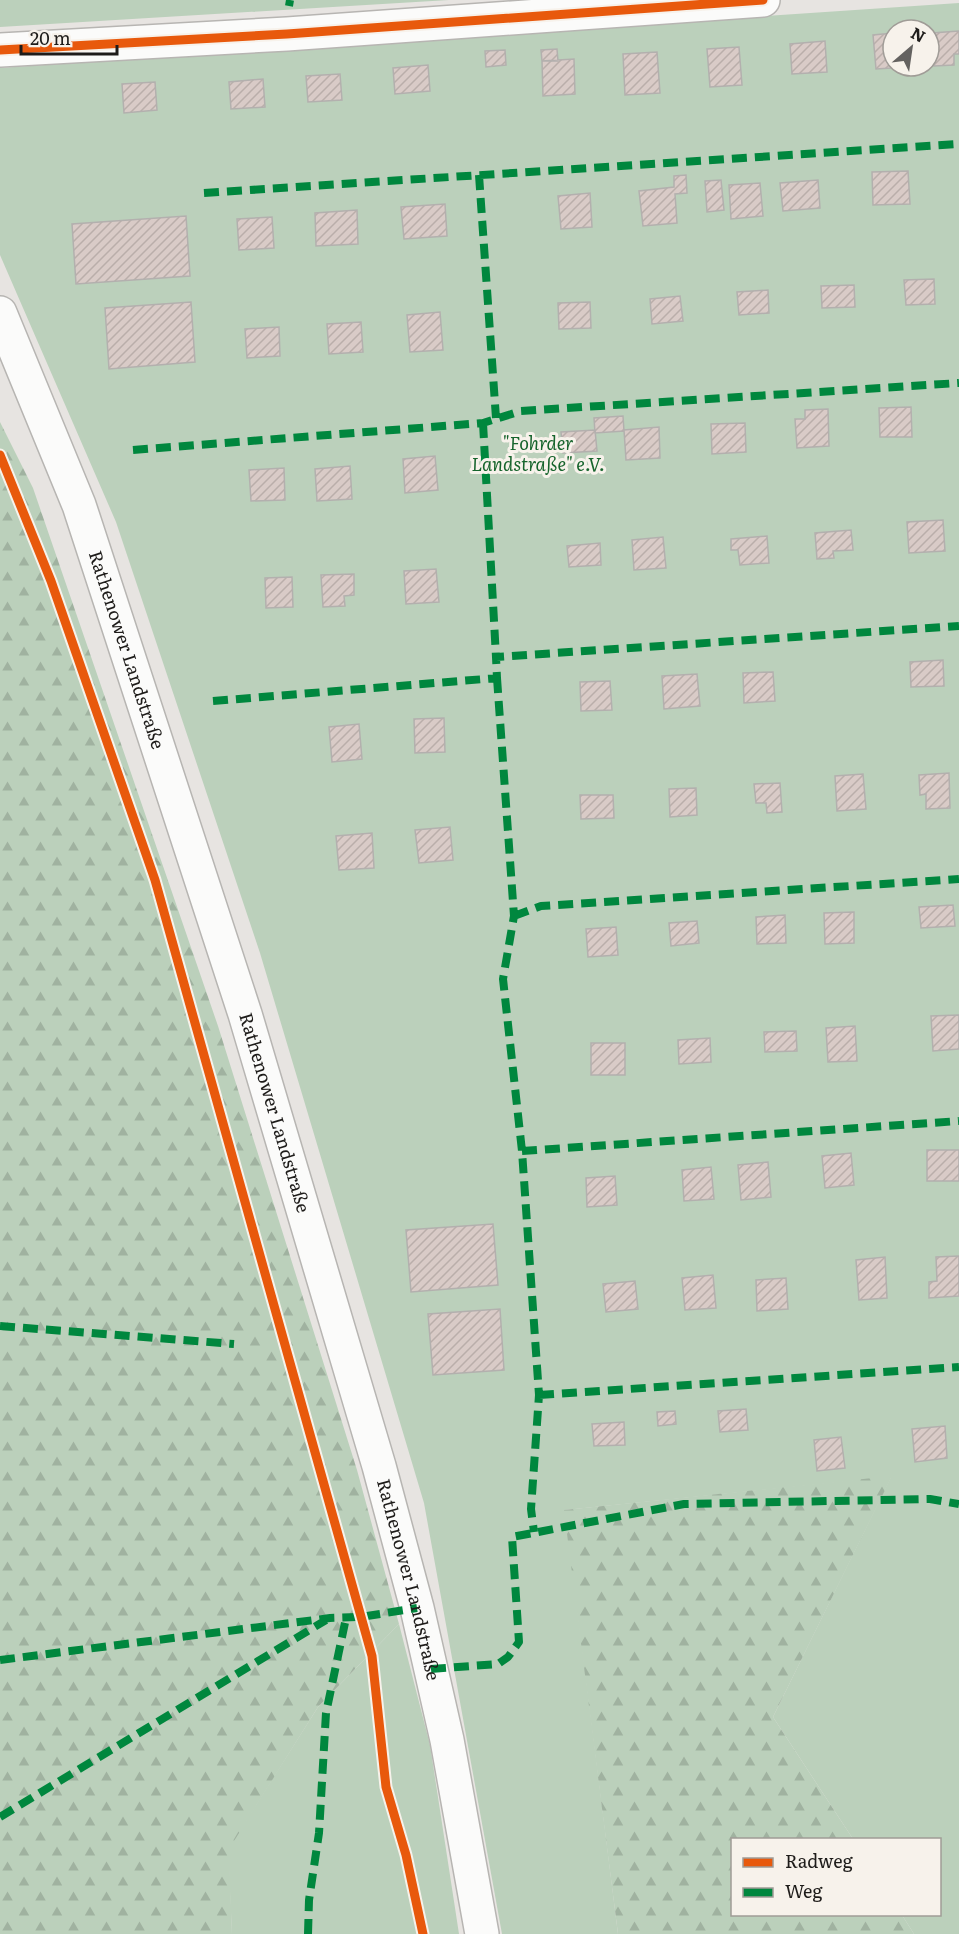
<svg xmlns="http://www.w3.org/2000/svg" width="959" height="1934" viewBox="0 0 959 1934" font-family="Literata,serif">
<defs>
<pattern id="forest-firs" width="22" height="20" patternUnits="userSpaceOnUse" patternTransform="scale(1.5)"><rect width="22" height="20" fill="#bbd0bb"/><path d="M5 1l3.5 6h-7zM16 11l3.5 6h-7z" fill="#a0b2a0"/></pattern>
<pattern id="building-hatch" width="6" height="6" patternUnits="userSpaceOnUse" patternTransform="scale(1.5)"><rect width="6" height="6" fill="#d9cbc7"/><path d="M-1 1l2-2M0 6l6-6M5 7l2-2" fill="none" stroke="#baaeaa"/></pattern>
</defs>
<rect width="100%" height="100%" fill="#e7e4e1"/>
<path fill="#bbd0bb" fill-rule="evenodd" d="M0,0H449L0,27Z
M959,3V1934H914L902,1915L940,1914V1840L853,1839L773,1717L891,1477L565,1510L618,1934H502L424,1503L260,953L116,522L0,255V68ZM893,30H929V66H893Z
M399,1624L430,1745L459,1934H232L228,1849L318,1707Z"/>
<path fill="url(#forest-firs)" d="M0,422L33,488L218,1026L357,1470L399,1624L318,1707L229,1849L232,1934H0Z
M892,1476L773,1717L853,1839L732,1840V1914L902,1915L914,1934H618L564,1510Z"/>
<path fill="url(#building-hatch)" stroke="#b3b0ae" stroke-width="1.5" d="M959,31V54H954V65L934,66L932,33Z
M893,33V66L908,67L876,69L873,35Z
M825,41L827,72L792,74L790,44Z
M739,47L742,85L710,87L707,49Z
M557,49L558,61H542L541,50Z
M505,50L506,65L486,67L485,51Z
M657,52L660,93L625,95L623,54Z
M574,59L575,94L543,96L542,61Z
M428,65L430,91L395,94L393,68Z
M340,74L342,100L308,102L306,76Z
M263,79L265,107L231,109L229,82Z
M155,82L157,110L124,113L122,84Z
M908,171L910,204L873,205L872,172Z
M686,175L687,193L675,194L677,223L643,226L639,191L674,187V176Z
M721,180L724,210L707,212L705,181Z
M818,180L820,208L783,211L780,183Z
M760,183L763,216L731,219L729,185Z
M590,193L592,227L561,229L558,196Z
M445,204L447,236L404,239L401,207Z
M357,210L358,244L316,246L315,213Z
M186,216L190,276L76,284L72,224Z
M272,217L274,248L239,250L237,219Z
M934,279L935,304L906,305L904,280Z
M854,285L855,307L822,308L821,286Z
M768,290L769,313L739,315L737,292Z
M680,296L683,321L652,324L650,299Z
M191,302L195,362L109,369L105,308Z
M590,302L591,328L559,329L558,303Z
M440,312L443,350L410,352L407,315Z
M361,322L363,352L329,354L327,324Z
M279,327L280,356L247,358L245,329Z
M911,407L912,437H880L879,408Z
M828,409L829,446L797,448L795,419H805V410Z
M623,416L624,431L595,433L594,418Z
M745,423L746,452L712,454L711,424Z
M659,427L660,458L626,460L624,430Z
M595,430L597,451L563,453L561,432Z
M435,456L438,490L405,493L403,459Z
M350,466L352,499L317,501L315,469Z
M284,468L285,500L251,501L249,470Z
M943,520L945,551L909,553L907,522Z
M851,530L853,550L833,551L834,558L817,559L815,533Z
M767,536L769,563L740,565L738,550H731V539Z
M663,537L666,568L634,570L632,540Z
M600,543L601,565L569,567L567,546Z
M436,569L439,602L406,604L404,571Z
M354,574V595L344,596L345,606L323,607L321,575Z
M292,577L293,607L266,608L265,578Z
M943,660L944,686L911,687L910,662Z
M773,672L775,701L744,703L743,673Z
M697,674L700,706L664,709L662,676Z
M610,681L612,710L581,711L580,682Z
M444,718L445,752L415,753L414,719Z
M359,724L362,759L332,762L329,727Z
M949,773L950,808L926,809V794L920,795L919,775Z
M863,774L866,809L837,811L835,776Z
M780,783L782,812L767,813L766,803H756L754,784Z
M696,788L697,815L670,817L669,789Z
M580,795H613L614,818L581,819Z
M450,827L453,860L419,863L415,830Z
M372,833L374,868L339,870L336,836Z
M953,905L955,926L921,928L919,907Z
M854,912V943L825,944L824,913Z
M785,915L786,943L757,944L756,917Z
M697,921L699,943L671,946L669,923Z
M616,927L618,955L588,957L586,929Z
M959,1015V1049L933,1051L931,1016Z
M855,1026L857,1061L828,1062L826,1028Z
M796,1031L797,1051L765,1052L764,1032Z
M710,1038L711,1062L679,1064L678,1040Z
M591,1043H625V1075H591Z
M927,1150H959V1181H927Z
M851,1153L854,1185L825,1188L822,1156Z
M768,1162L771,1197L741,1200L738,1165Z
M711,1167L714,1199L684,1201L682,1170Z
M615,1176L617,1205L587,1207L586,1178Z
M493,1224L498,1285L411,1292L406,1230Z
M959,1256V1296L929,1298V1282L937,1281L936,1257Z
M885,1257L887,1298L859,1300L856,1260Z
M713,1275L716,1308L685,1310L682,1278Z
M786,1278L788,1309L757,1311L756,1280Z
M635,1281L638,1309L606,1312L603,1284Z
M500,1309L504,1370L433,1375L428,1314Z
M746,1409L748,1430L720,1432L718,1411Z
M675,1411L676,1424L658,1426L657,1412Z
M624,1422L625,1445L594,1446L592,1424Z
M945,1426L947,1458L915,1462L912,1429Z
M841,1437L845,1468L817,1471L814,1440Z"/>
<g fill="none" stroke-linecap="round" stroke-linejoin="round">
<defs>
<path id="secondary" d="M0,50L287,34L763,0"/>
<g id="primary">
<path id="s1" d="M0,313L79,505L245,1014L379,1466L417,1608L447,1740L482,1934"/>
</g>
</defs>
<use href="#secondary" stroke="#b7b5b2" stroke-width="36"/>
<use href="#primary" stroke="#b7b5b2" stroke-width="36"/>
<use href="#secondary" stroke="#fbfbfa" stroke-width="33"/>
<use href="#primary" stroke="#fbfbfa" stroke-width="33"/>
<path stroke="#00873e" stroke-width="8" stroke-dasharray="15 8" stroke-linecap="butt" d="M289,6L290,0
M479,175L496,418
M204,193L959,144
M483,423L496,657
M133,450L483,423L521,411L959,383
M497,678L514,916L503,979L522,1151L539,1395L531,1509L534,1532
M213,701L497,678L496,657L959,626
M514,916L541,906L959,879
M522,1151L959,1121
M0,1326L234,1344
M539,1395L959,1367
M0,1660L330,1618L361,1617L417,1608
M431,1669L498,1664L508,1657L519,1642L512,1537L684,1504L930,1499L959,1504
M0,1817L326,1620
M308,1934L309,1900L319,1833L326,1713L346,1618"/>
<defs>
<path id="cycleway" d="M0,50L287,34L763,0
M0,455L51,581L155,880L372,1656L386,1787L406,1855L423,1934"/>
</defs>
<use href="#cycleway" stroke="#f7f2eb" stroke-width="13"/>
<use href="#cycleway" stroke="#e8590c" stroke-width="9"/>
</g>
<g text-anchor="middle" stroke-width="6" stroke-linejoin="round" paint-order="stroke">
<g font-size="18" font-style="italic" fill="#16642c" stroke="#f7f2eb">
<text x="538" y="450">"Fohrder<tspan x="538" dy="21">Landstraße" e.V.</tspan></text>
</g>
<g font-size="18" fill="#1e1c1a" stroke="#f7f2eb">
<text dy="6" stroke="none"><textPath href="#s1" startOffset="360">Rathenower Landstraße</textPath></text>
<text dy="6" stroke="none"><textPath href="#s1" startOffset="846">Rathenower Landstraße</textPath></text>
<text dy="6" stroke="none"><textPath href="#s1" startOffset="1332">Rathenower Landstraße</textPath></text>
</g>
</g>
<rect x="731" y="1838" width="210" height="78" fill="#f7f2eb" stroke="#a09c97" stroke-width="1.5"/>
<rect x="743" y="1858" width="30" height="9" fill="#e8590c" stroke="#a09c97" stroke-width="1.5"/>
<text x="785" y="1868" font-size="18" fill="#1e1c1a">Radweg</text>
<rect x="743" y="1888" width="30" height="9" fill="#00873e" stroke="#a09c97" stroke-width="1.5"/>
<text x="785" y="1898" font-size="18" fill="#1e1c1a">Weg</text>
<g transform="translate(911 48) rotate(29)"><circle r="28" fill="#f7f2eb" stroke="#a09c97" stroke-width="1.5"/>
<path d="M0-4.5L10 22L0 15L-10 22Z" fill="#646260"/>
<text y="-9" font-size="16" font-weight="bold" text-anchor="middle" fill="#1e1c1a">N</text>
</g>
<path d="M21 45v9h96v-9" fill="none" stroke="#1e1c1a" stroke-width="3"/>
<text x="30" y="45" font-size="18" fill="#1e1c1a" stroke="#f7f2eb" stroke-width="4.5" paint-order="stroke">20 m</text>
</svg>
